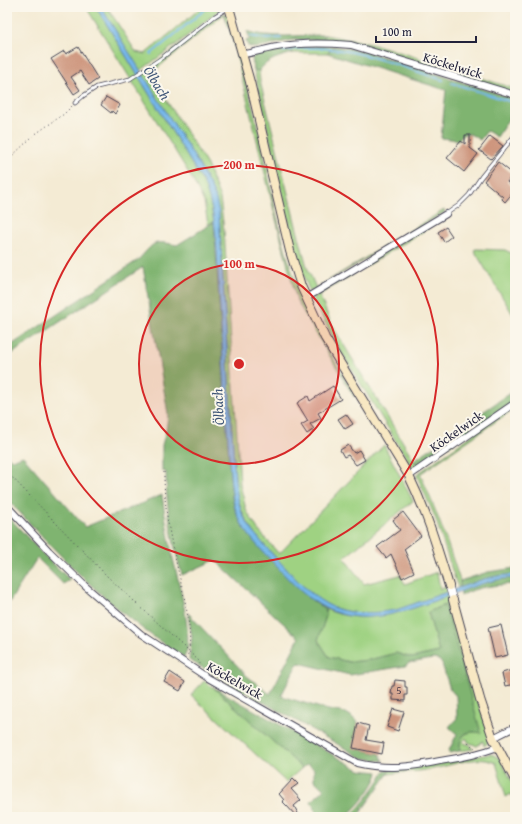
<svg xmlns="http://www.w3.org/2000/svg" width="522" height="824" viewBox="0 0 522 824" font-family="'Gentium Book Plus',serif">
<rect width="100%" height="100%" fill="#fbf7ec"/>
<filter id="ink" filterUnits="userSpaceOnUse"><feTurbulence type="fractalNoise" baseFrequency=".025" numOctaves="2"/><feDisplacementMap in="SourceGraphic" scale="8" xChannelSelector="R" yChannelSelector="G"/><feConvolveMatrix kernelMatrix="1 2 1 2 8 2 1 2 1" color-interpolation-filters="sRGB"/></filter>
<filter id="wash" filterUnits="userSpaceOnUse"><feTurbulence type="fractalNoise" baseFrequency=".012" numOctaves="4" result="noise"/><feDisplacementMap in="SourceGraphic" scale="16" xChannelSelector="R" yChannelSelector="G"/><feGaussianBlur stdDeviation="0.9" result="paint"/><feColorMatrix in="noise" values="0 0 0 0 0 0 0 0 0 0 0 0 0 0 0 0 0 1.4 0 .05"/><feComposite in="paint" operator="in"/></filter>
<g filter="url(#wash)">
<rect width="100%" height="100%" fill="#f4ebd4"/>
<path fill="#9fd282" stroke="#607a5e" d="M86,7H96L203,182L209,196L214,222L208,224L204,202L190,175Z
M101,7H107L136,52L145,54L202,7H223L182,40L140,71Z
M222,13L228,15L233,29C242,67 252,104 261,141C272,191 280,243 299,291C314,328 335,361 355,395L354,397L297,301L276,219L232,37L224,14L150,74L207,165L220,198L224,231L240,484L246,510L259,531L279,554L384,445L413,501L344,558L364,584L400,575L405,584L437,572L440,589L446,587L447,592C430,598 413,606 396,610C374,616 345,615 324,603C306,593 292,575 278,560C263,544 247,527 240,506C237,497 236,488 235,479L219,212C212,184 197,161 182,137C169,116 155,95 142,74Z
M325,35L359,41L390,49L515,89V93L367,46L352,43L323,40Z
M290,46H335L327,53H293Z
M254,70L259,71L260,81L296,226L307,267L316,288L444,210L445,212L310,292L302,272L292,236Z
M427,226L429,228L319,295L333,327L418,467H412L341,352L313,299L314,296Z
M476,249L505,250L515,255V318L474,250Z
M515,405V408L420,474C436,509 448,544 460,581V587L458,588L435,517L417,476V474Z
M448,596L469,675L490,737L489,742L484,746L483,741L477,746L468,742L467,739H465L463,741L464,743L470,745L473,749L460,751C459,735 466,731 480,732L445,605L428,612L439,652L412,658L396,653L369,660L349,662L329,657L318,640L326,616L325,609C367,628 408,609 448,596Z
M204,681L213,687L302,768L286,782L191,695Z
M490,754L494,755L500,759L515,787V799L511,794L506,797L496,763C476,753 447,768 426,770C413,772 401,772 388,774L389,770H402Z"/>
<path fill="#7fb470" stroke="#506b56" d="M247,31C270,39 300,35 325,35L323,40H293L255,48L248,46L246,41L250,39Z
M290,46L293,53C280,57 267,59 259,71L254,70L252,59L254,55Z
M335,46L365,51L515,99V109L497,137L487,131L480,140L470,134H463L459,140L441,138L446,90L327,53Z
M214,222L230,475L232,497L235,510L243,527L252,539L314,602L325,609L326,616L318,640L329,657L349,662L369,660L396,653L412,658L439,652L428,612L445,605L481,733C465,729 459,736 460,751L449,753L448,752L457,734L449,727L457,718L456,696L450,689L442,664L439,660L433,659L409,663L405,666L350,675L299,663L296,666L281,696L328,710L346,713L351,716L358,723L353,748L380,754L383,761L362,758L189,660L192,637L188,613L247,676L270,694L299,638L215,560L182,575C172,542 166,507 166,472L162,471V445L166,431L168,414L143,267L7,357V348L138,260C155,242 152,240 177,245Z
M515,390V401L480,424L474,418Z
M468,423L472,430L418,467L414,460Z
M7,456L12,460L23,456L85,527L162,495C165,515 168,534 172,554C176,573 196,642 184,657C115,615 61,557 7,499Z
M7,515L41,552L70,580L63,584L37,558L7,606Z
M515,568V584C498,585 476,586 461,596L460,581L488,572Z
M213,687L360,770L378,772C378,782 353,814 343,817C335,819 325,817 317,817L315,809L311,801L324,790L314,780V769L308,764L302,768Z
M389,770L388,774L357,817H348C359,810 371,792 378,782C381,778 382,774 385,771Z"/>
<path fill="#75b7ea" stroke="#4c6c92" d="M96,7H101L195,158L210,185L216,199L219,212L235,479C237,491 238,503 243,515C252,533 267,548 281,563C297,580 313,599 335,608C354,615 376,613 396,610L484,579L498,576L515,574V578C496,578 477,585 459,592C412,608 362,634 315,602C301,593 290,581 279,569C263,551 242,533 235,508C232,498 231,486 230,475C226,414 223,354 219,293C217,256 218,216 203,182Z"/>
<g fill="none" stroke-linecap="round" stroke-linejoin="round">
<path stroke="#75b7ea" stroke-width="2" d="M250,36L267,39L281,38
M283,51C338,39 392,64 443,80
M151,54L208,7
M452,83L515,103"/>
</g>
<g id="blocks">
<path fill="#ce967e" d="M78,47L98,79L89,85L80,71L71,77L80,90L74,94L51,59L64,51L66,54Z
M106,97L120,105L115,114L112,111L111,113L101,105Z
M465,135H470V148L478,154L464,172L447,158L461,141L465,144Z
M490,136L503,146L491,159L479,150Z
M498,162L513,174L507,182L515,189V190L505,202L502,199L503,197L484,181Z
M446,227L452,236L444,242L438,232Z
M333,386L341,399L318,413L321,418L310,424L314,429L307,434L301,425L308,421L297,403L308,396L310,401Z
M346,414L353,424L345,429L338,419Z
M348,445L354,453L359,450L365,460L356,465L348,455L344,457L340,450Z
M403,512L421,536L404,549L414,572L402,578L391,554L386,558L377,547L400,530L393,520Z
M501,625L508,655L495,658L488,628Z
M512,670L515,684L505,686L502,673Z
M170,672L185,682L180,691L164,682Z
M395,680L405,681V687H407V695H405V701L393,700V694H391L392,686H394Z
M393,709L404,712L398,731L387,727Z
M358,723L369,726L366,740L384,743L382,754L353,748Z
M293,779L298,784L291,789L301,800L294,806L300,817H297L286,805L282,801L284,800L279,794Z"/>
</g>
</g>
<g filter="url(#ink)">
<use href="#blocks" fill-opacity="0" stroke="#424052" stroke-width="1"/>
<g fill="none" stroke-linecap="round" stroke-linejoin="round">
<defs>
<path id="service" d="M75,103L83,96L97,87L130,79L163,57L215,16L228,8
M446,214L459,205L469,195L481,177L515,135"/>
<path id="minor" d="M243,54C254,53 265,49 277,47C301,42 326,43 351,45L515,95
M306,298L446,214
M409,476L515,403
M7,506L49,551L85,586L141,634L208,678L357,763C385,770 412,767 440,761C460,758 479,754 498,747
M493,738L515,727"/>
<path id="tertiary" d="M449,586L453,600"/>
<path id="secondary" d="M229,7L250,82L290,251L301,286L325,338L409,476C427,513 437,547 449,586
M453,600L480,699L493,738L515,780"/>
</defs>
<use href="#service" stroke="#424052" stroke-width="4.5"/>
<use href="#minor" stroke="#424052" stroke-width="8"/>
<use href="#tertiary" stroke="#424052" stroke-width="8"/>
<use href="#secondary" stroke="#424052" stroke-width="10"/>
<path stroke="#424052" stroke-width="1" stroke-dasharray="1 3" stroke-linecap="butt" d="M7,161L34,135L64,114L72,106
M7,472L108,577L199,661V664
M164,472C164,501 168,529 175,557C180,582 196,634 187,657
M468,743L475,748"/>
<use href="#service" stroke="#fff" stroke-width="3"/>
<use href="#minor" stroke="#fff" stroke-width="6"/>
<use href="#tertiary" stroke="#fff" stroke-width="7"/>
<use href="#secondary" stroke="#f8e8c3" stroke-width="8"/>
</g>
</g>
<circle cx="239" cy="364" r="100" fill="#d62828" fill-opacity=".12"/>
<g fill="none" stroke="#d62828" stroke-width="2">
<circle cx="239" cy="364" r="100"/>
<circle cx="239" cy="364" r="199"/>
</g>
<g text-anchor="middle" stroke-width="4" stroke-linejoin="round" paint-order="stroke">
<g font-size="11" fill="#4d3f4c">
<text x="399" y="694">5</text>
</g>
<g font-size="13" fill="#22223b" stroke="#fbf7ec">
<text transform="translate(453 65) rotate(17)" y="5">Köckelwick</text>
<text transform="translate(456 431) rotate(-35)" y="5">Köckelwick</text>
<text transform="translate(235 680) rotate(30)" y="5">Köckelwick</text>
</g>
<g font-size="14" font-style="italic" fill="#3f5678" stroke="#fbf7ec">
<text transform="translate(157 83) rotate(58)" y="5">Ölbach</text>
<text transform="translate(218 407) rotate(-93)" y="5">Ölbach</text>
</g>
</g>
<circle cx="239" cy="364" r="6" fill="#d62828" stroke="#fbf7ec" stroke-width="2"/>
<g font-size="12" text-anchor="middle" font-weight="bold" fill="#d62828" stroke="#fbf7ec" stroke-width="4" stroke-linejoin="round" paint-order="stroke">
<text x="239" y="169">200 m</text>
<text x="239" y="268">100 m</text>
</g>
<rect width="522" height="824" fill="none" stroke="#fbf7ec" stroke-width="24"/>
<path d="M376 36v6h100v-6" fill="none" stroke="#22223b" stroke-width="2"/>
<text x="382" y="36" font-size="12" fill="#22223b" stroke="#fbf7ec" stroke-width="3" paint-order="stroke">100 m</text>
</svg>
